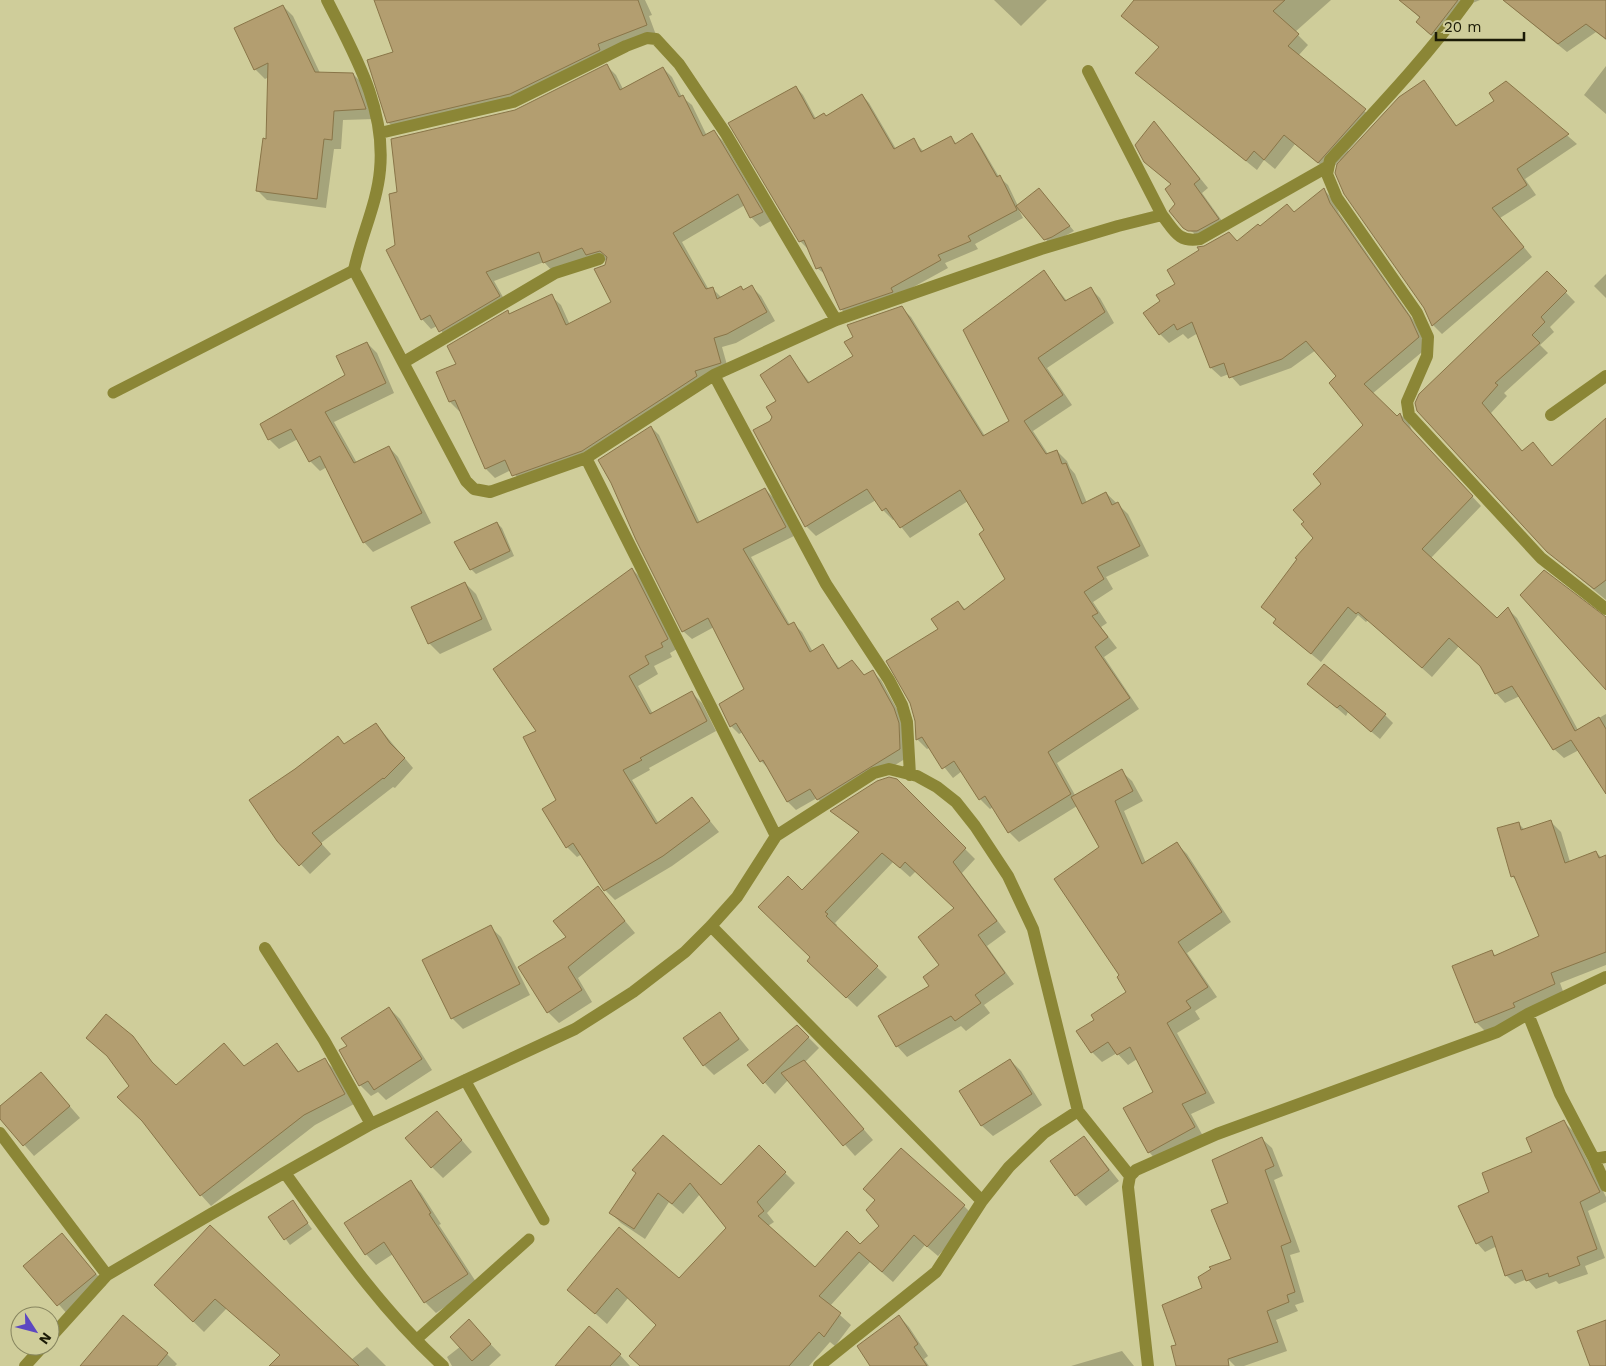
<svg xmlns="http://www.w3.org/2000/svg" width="1606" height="1366" viewBox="0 0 1606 1366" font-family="'Work Sans',sans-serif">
<rect width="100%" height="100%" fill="#cfcd9a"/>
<path fill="#0003" d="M375,0H645L652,15L649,16L656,35L520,103L398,132L388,122L394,52Z
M994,0H1047L1021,26Z
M1136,0H1331L1295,32L1308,45L1298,56L1375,120L1348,151L1349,153L1423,82L1457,126L1496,101L1506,82L1577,144L1525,179L1536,195L1500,218L1532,257L1442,334L1433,325L1425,308L1337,173L1340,160L1329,172L1295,144L1275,169L1264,160L1257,170L1136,73L1160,48L1122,16Z
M1400,0H1480L1470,4L1440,43L1426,31L1420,18Z
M1503,0H1606V40L1596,32L1567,52Z
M283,6L293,16L320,73L353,74L363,84L375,119L343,120L341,149H334L326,208L267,200L257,190L268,140L269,77L265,79L255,69Z
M607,66L616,75L623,89L663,68L672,77L682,97L692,105L707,136L714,132L723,141L771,221L760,227L751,217L745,205L682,242L709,290L712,288L721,297L752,287L761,296L775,321L736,343L722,347L729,372L592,459L523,484L511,470L495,478L486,469L461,410L459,411L450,402L458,365L507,312L510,315L551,296L561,305L570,325L613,303L606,266L607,260L553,272L544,262L494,281L508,306L449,340L437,326L431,329L422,319L397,246L399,193L517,111Z
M1606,66V114L1584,95Z
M796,87L803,95L816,119L826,117L862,95L869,103L896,149L913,140L924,152L950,137L957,144L972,135L979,143L999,177L1008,185L1018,206L1044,195L1074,231L1050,244L1019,210L1023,218L975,244L978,249L945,263L948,268L897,296L849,317L841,309L826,275L817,268L809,250L800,241Z
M1162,131L1208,188L1202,193L1227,228L1192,236L1189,233L1193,235L1194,233L1185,228L1172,185L1145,162Z
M1324,190L1333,199L1339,213L1419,328L1428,347L1372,394L1397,417L1400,414L1409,423L1412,431L1481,506L1431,558L1498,619L1508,609L1517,618L1578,730L1606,714V790L1579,750L1564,758L1554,749L1520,696L1505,703L1496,693L1482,667L1459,646L1432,677L1368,620L1366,622L1358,615L1321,662L1284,632L1274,623L1277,620L1262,607L1315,538L1305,522L1323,484L1364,425L1338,376L1316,350L1291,368L1240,386L1229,374L1221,377L1211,368L1198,333L1188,339L1183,334L1169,343L1160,334L1162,302L1177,284L1237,242L1260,228L1294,213Z
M1044,272L1067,301L1090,288L1100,298L1114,323L1047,368L1072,405L1033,431L1048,454L1057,451L1067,461L1070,468L1075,474L1087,503L1106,493L1128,514L1149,556L1106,577L1113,589L1093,602L1107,623L1101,627L1117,648L1104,657L1139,709L1057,763L1075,795L1121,771L1132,781L1143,801L1124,811L1146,863L1177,844L1187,854L1231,922L1187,953L1217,997L1195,1011L1200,1019L1177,1033L1215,1103L1191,1114L1204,1138L1159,1163L1149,1152L1154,1093L1137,1059L1128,1065L1117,1053L1102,1062L1092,1052L1096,1020L1128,992L1121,976L1101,848L1077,806L1019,842L1009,832L993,807L990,809L980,799L962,771L953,778L929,748L927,749L917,739L916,721L939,629L958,602L966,610L1007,580L986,531L968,501L910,538L895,519L893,520L883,510L876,500L816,536L806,526L770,422L789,356L810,383L855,356L901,307L911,317L985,436L1011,422Z
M1547,273L1575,302L1550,327L1554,332L1540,345L1548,353L1504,393L1507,396L1491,413L1523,452L1533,444L1553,467L1606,420V600L1547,551L1418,411Z
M1606,274V298L1594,286Z
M367,343L377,353L394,393L334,422L357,463L389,447L398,457L431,523L373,552L364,542L327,467L320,471L310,461L298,439L279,449L269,439L346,376Z
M651,427L659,435L700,523L765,489L773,497L794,536L751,557L790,625L793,623L802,632L813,652L823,646L840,669L852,661L865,676L872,671L881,680L902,718L908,757L826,808L817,798L796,810L788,802L769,769L761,761L743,732L739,734L731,726L746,690L714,627L692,639L683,631Z
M497,523L502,528L514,556L476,574L471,569Z
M632,569L642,579L677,649L670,653L672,657L654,666L658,674L638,686L653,714L692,693L702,703L716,731L649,768L650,770L632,780L659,824L692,799L719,832L672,866L615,900L605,890L582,854L577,857L567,847L544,809L558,800L538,731Z
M465,583L476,594L492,630L440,654L429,643Z
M1317,691L1385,715L1393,723L1380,739L1348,712L1346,716Z
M376,724L413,768L395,788L393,787L321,843L331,854L310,874L278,840L296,770L338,737L345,745Z
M896,780L975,859L962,873L1006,932L987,946L1014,984L984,1005L990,1013L966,1031L961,1026L907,1057L897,1046L941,966L956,909L916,871L910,877L893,862L835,923L837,925L836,927L887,977L857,1007L819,971L812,957L802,891L859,833L832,811Z
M1551,822L1561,832L1570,862L1596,852L1602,858L1606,857V965L1560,983L1564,994L1486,1032L1476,1022L1492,952L1496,956L1541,936L1518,882L1512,876L1518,823L1525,830Z
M598,888L635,933L578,978L592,1002L559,1023L548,1012L567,938Z
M490,927L501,937L530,995L463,1029L452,1018Z
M389,1008L400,1019L432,1070L386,1100L378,1092L371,1096L360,1085L348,1047Z
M720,1014L749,1050L714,1075L704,1065Z
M797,1026L819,1048L805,1062L873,1140L855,1156L788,1080L775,1094L749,1065Z
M132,1037L161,1073L176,1087L224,1045L245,1067L277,1044L300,1073L325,1060L335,1070L354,1104L315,1125L211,1206L201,1195L112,1060L88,1038Z
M1010,1060L1021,1071L1042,1105L993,1136L982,1126L960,1091Z
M41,1073L80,1118L34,1156L0,1117V1108Z
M1564,1122L1573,1131L1606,1197V1202L1588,1211L1605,1258L1585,1266L1588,1274L1559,1284L1556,1281L1536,1289L1527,1279L1515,1284L1506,1275L1497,1246L1485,1252L1477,1243L1491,1192L1534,1153Z
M447,1123L472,1152L443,1178L432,1167Z
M1084,1137L1119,1181L1086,1206L1076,1195Z
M1262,1139L1272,1148L1283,1176L1274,1180L1300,1252L1290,1255L1304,1302L1295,1305L1298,1311L1276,1320L1287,1351L1244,1366H1235L1228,1359L1218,1366H1177L1178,1345L1204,1288L1232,1260L1230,1204Z
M759,1147L795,1183L767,1213L774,1222L768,1226L815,1269L860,1245L964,1206L974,1216L938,1256L925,1245L893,1282L870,1262L830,1306L851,1325L835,1346L830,1342L809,1366H641L657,1326L628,1298L607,1324L568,1289L679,1279L727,1228L700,1194L683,1214L669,1202L645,1239L621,1223L611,1213L637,1173L721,1187Z
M410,1182L421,1193L441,1224L439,1225L478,1285L436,1313L425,1302L393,1254L376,1265L366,1254Z
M292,1202L312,1229L290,1245L270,1217Z
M210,1227L351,1360L367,1347L386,1366H274L285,1359L227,1308L204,1332L166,1295Z
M62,1235L106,1285L69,1316L25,1266Z
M899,1316L909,1327L928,1356L924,1359L929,1366H872Z
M479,1332L501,1355L489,1366H452L447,1357Z
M1122,1351L1134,1366H1071Z
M167,1354L177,1364L175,1366H82Z
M620,1355L630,1366H564Z"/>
<path fill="#b39e70" stroke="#897548" d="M374,0H638L647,25L598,44L600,50L510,94L387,123L367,60L393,52Z
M1134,0H1285L1273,11L1299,34L1288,46L1366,109L1318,163L1284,135L1264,160L1254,151L1246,161L1135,73L1159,47L1121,16Z
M1399,0H1458L1431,35L1416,22L1420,17Z
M1503,0H1606V39L1586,24L1558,44Z
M283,5L315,72L353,73L366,109L334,111L332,140L324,139L317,199L256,191L263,138L266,139L268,63L254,70L234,28Z
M607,64L620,90L663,67L679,97L683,95L703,136L714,130L719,138L763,212L750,218L738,194L673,233L706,289L713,287L717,299L741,286L743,290L752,285L767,312L727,334L714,338L721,363L695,371L697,376L582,451L512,476L505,460L485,469L455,400L449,402L436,372L456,364L447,346L508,310L509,314L552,294L566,325L611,302L594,269L605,265L607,257L600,251L586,255L582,248L543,263L539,252L486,272L500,296L439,332L430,315L421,320L386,250L395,245L389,194L397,192L391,139L515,110Z
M1424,80L1456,126L1494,101L1489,93L1506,81L1569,134L1517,169L1527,185L1492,208L1524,247L1432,326L1424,308L1344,194L1335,173L1337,164L1399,97Z
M796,86L814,119L824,113L826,116L862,94L894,149L914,138L921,152L951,136L955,144L972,133L997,177L1000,175L1017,210L968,236L971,241L938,255L941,260L891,288L893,292L840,310L821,267L816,269L804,240L799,242L728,123Z
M1154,121L1200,179L1194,184L1219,219L1197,231H1188L1183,228L1169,211L1175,204L1165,189L1171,184L1144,162L1135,145Z
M1039,188L1070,226L1052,237L1044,240L1016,206Z
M1324,188L1330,203L1410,317L1419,337L1364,384L1397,416L1400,413L1403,421L1473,496L1422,549L1497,618L1508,607L1575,731L1599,717L1606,729V794L1571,740L1553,750L1512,686L1495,694L1480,666L1449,638L1422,668L1358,612L1356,614L1348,607L1311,654L1273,623L1276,619L1261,607L1297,559L1295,558L1313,538L1301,524L1304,522L1293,510L1321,484L1313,474L1363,425L1329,383L1336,376L1306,341L1282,359L1229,378L1224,363L1210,368L1192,322L1177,330L1174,324L1159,335L1143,313L1160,301L1156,295L1175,284L1167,270L1199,250L1197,247L1204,246L1229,232L1237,241L1258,224L1260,226L1287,204L1294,212Z
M1044,270L1065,301L1091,287L1105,312L1038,358L1063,395L1024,421L1046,454L1057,450L1062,464L1066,463L1082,504L1106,492L1112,505L1118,502L1140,546L1097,567L1104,579L1084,592L1098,613L1092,616L1108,637L1095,647L1130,698L1048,752L1071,794L1008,833L985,796L979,800L954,761L942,769L922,737L916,740L915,721L910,703L886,661L938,629L931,619L958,601L964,610L1005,579L979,534L984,530L960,490L900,528L886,508L882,511L867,489L805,527L753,430L770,421L772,417L766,407L776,401L760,375L790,355L808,383L853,356L844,342L853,337L847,325L902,306L983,436L1009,421L963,330Z
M1547,271L1567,291L1541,317L1545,322L1532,335L1540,343L1495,383L1498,385L1482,403L1522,451L1533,442L1552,466L1606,418V580L1594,589L1547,552L1417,411L1415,403L1419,394Z
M367,342L386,383L325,412L354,463L389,446L422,513L363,543L320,456L309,462L291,429L268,440L260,424L345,375L336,356Z
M651,426L697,523L765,488L786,527L743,549L767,590L788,625L794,622L810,652L823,644L838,669L852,660L864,675L873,670L894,708L899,723L900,749L817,800L810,789L787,802L763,760L760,762L736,723L730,727L719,704L744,689L708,618L682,632L636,540L611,483L598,460Z
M497,522L510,551L470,570L454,542Z
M632,568L668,639L661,643L663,647L645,656L649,664L629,676L650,714L692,691L707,721L640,758L642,760L623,770L656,824L692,797L710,821L663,856L604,891L573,843L566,848L542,809L556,800L523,737L536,731L493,669Z
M1544,570L1606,617V690L1520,595Z
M465,582L482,619L428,644L411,607Z
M1324,664L1386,714L1371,732L1340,705L1337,708L1307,684Z
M376,723L390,743L405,758L384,779L383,778L312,833L322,844L299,866L277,841L249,800L295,769L338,736L344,744Z
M1122,769L1133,791L1115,801L1142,864L1177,842L1222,912L1178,942L1208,987L1186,1001L1191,1008L1167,1023L1206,1093L1182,1104L1195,1127L1148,1153L1123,1108L1153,1092L1130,1047L1117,1055L1108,1042L1091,1053L1076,1031L1094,1020L1091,1015L1126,992L1117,977L1119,975L1054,879L1099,847L1071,797Z
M889,777L897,779L966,848L953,862L997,921L978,935L1005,973L975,995L981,1003L955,1021L951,1016L896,1047L878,1016L929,986L923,977L939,965L918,937L954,908L905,862L900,868L882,853L825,912L828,914L826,916L878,966L846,998L807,961L810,957L758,907L788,876L802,890L859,832L830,811L877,781Z
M1551,820L1565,863L1596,851L1599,858L1606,855V952L1551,973L1555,984L1513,1003L1515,1007L1475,1023L1452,966L1492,950L1494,956L1539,936L1514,876L1511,877L1497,828L1519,822L1521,830Z
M598,886L625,921L568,967L582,990L547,1013L518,967L566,937L553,921Z
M491,925L520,984L451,1019L422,960Z
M389,1007L422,1059L374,1090L368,1081L359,1086L339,1050L347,1046L341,1038Z
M720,1012L739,1039L703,1066L683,1038Z
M106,1014L133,1036L152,1062L176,1085L224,1043L244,1066L277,1043L298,1072L325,1058L345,1094L304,1115L200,1196L142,1121L117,1097L129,1086L107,1056L86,1038Z
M797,1025L809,1037L763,1084L747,1065Z
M1010,1059L1032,1094L981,1126L959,1091Z
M804,1060L864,1129L843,1146L781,1073Z
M41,1072L70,1106L23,1146L0,1119V1106Z
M437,1111L462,1140L431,1168L405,1138Z
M1564,1120L1600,1192L1580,1202L1597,1249L1577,1257L1580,1265L1549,1277L1548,1273L1526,1281L1522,1270L1505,1276L1492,1236L1476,1244L1458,1206L1489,1192L1482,1173L1532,1152L1526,1138Z
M663,1135L721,1185L759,1145L786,1172L757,1202L764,1211L758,1216L815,1267L847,1231L860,1244L879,1226L866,1210L875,1200L863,1189L901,1148L965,1205L927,1247L914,1235L882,1272L859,1252L819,1296L841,1313L824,1337L819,1332L789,1366H640L629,1356L656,1325L617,1288L595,1314L567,1290L619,1227L679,1278L726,1228L690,1183L672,1204L658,1193L634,1229L609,1213L636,1173L632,1170Z
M1084,1136L1109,1170L1075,1196L1050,1161Z
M1262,1137L1274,1166L1265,1170L1291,1242L1281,1246L1295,1292L1287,1295L1289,1302L1267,1311L1278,1342L1228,1359L1229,1366H1176L1171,1346L1176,1345L1162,1305L1202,1288L1198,1277L1211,1269L1209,1267L1231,1259L1211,1210L1228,1203L1212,1160Z
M411,1180L431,1213L429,1214L468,1274L424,1303L384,1242L365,1255L344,1223Z
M293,1200L308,1223L284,1240L268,1217Z
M210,1225L359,1366H269L280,1355L215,1299L193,1322L154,1285Z
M62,1233L96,1274L57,1306L23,1266Z
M123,1315L168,1353L157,1366H80Z
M899,1315L918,1344L914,1347L927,1366H870L857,1346Z
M469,1319L491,1344L472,1361L450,1337Z
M1606,1320V1366H1590L1577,1331Z
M589,1326L621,1354L610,1366H555Z"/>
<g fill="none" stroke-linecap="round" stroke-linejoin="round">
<path stroke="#8b8636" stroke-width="11" d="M113,393L354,270
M465,1080L544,1220
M416,1340L529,1239"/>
<path stroke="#8b8636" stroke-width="12" d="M327,0C354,54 386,107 380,170C377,204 361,236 354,270L466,481L474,489L490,492L586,458L714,375L836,320L1041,249L1118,226L1162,215C1174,230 1178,243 1200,239L1327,167
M1468,0C1427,57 1378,108 1330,160L1327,174L1337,198L1417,313L1428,337L1427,356L1407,402L1409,415L1541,558L1606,609
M1088,71L1162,215
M380,133L513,102L626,46L647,38L656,39L679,64L726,134L836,320
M404,362L555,273L599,259
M714,375L826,584L889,680L902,705L907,722L910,775
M1551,415L1606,376
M586,458L776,836
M711,926L982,1201
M265,948L324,1040L371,1124
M1528,1014L1560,1094L1594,1159L1606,1157
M0,1133L107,1275
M1594,1159L1606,1186
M285,1173C334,1241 381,1310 443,1366
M50,1338L107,1275L211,1214L371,1124L575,1029L633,992L685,952L711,926L737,897L776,836L874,773L889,769L917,776L937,787L956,802L975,826L1008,876L1033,929L1078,1111L1130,1176
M25,1366L43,1346
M819,1366L936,1272L982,1201L1009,1167L1044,1133L1078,1111
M1148,1366L1128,1187L1130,1176L1136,1170L1217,1134L1497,1032L1528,1014L1606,977"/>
</g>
<g transform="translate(35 1331) rotate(126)"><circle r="24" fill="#cfcd9a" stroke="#87855f"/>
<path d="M0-4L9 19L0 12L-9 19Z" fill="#5d48c1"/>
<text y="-8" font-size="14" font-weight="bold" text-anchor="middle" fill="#1b1a06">N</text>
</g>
<path d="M1436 32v8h88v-8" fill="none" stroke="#1b1a06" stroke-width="2.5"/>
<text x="1444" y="32" font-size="15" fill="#1b1a06" stroke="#cfcd9a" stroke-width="4" paint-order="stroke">20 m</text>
</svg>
